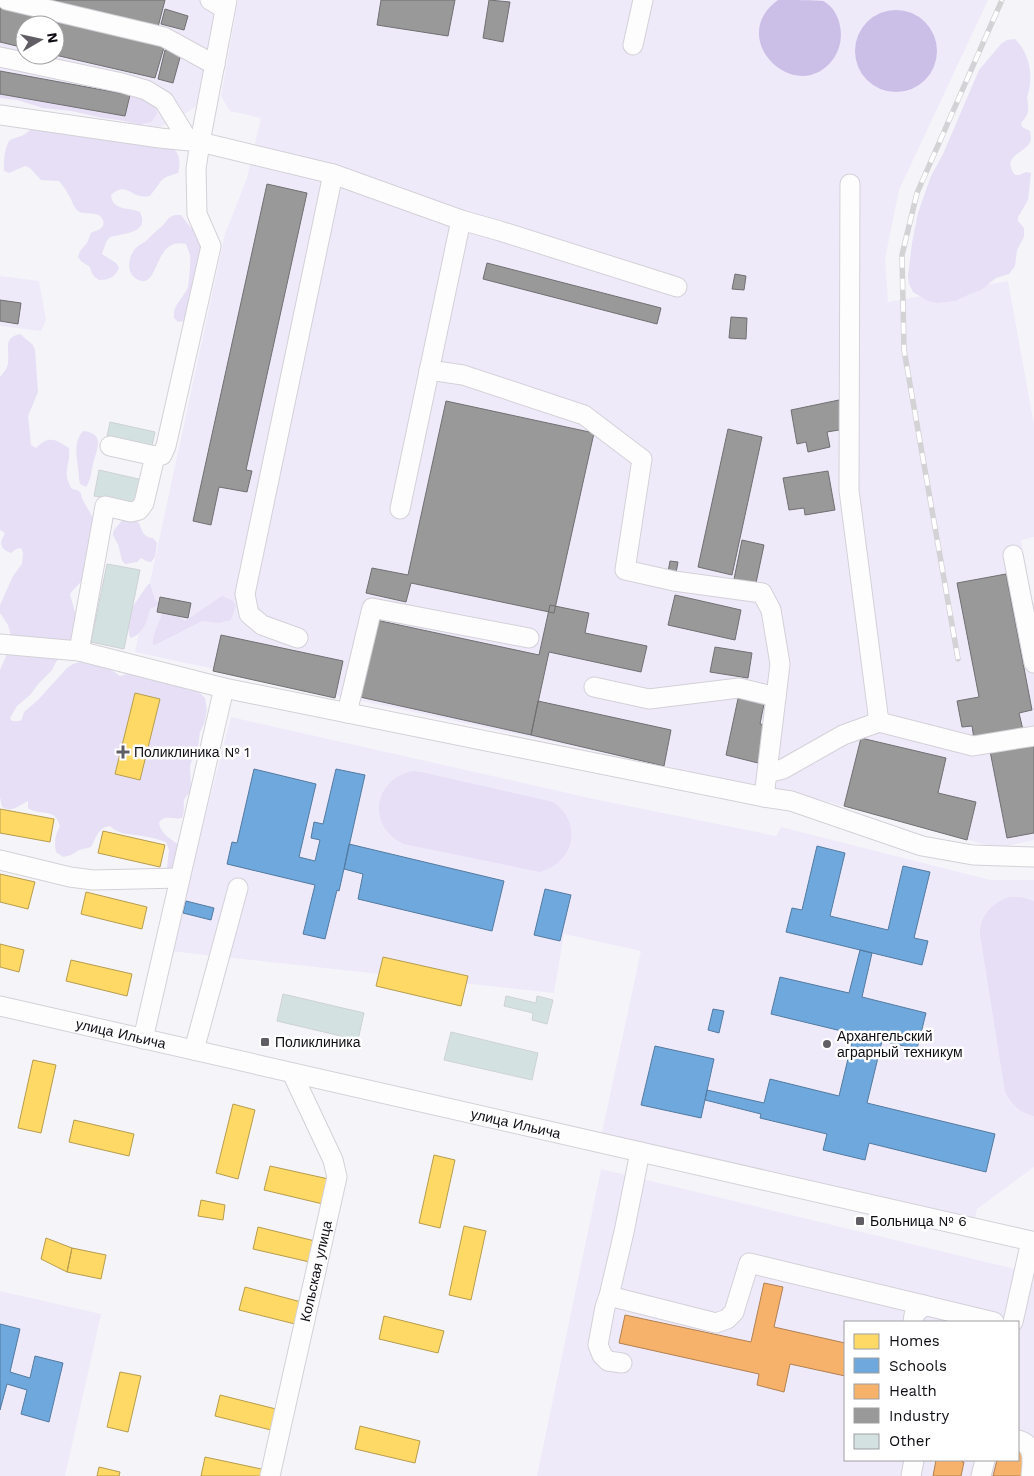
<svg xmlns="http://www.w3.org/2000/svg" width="1034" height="1476" viewBox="0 0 1034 1476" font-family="'Work Sans',sans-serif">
<rect width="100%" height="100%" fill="#f5f4f9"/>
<path fill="#efeafa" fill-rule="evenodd" d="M0,0H221L203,94L194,108L170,123L160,127L148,126L146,124L151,122L130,95L125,116L0,94ZM25,25H55V55H25Z
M238,0H988L899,190L885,259L888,302L1008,281L1034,425V537L1021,540L1034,611V840L998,848L821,800L135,652L225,234L247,178L261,118L230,111L221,96Z
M0,276L39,281L46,320L41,331L0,326Z
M231,717L594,799L776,836L781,827L990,880H1034V1167L977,1209L974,1222L601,1137L641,951L564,934L554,993L170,951Z
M601,1169L1015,1269L1034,1283V1476H537ZM845,1322H1018V1460H845Z
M0,1291L101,1314L65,1476H0Z"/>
<path fill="#e6dff5" d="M1015,39C1030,53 1034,78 1027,97C1029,111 1030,112 1021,123L1022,127L1030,131C1030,132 1031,138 1031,139C1029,153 999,155 1015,175H1019L1026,172L1031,173L1028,200L1018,217V221L1024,228V237L1017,250L1015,266L1009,274L996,278L981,290L972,293L955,301L937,303L928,301L913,292L909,284L908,276L912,243L918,213L931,176L943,154L979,70L1001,44L1007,40Z
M0,94L125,116L130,95L136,94L156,104L157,114L151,122L141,125L119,120L103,118L71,111L43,108L17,100L0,98Z
M36,128L170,146C180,152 181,162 178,173L166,177L161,181L150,196C130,200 128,180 111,195C112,211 129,207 140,212C150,234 123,233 110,237L106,242L102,254L116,263L119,268C115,277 109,280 99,280C94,277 91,274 90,267L81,261L78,257L80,251L87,243L91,233C97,230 106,229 103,220C99,210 85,216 78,211C73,207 72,199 68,194C66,189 62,185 59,181L41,180L30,168L25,166L9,173L4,171C3,164 5,145 10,140C14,138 18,137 22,136C27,133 30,129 36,128Z
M175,215H181L191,228L204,239L187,315L184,321L178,322L174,318C172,305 184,298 188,287C189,283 191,259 190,255C189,251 187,248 186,244C154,237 160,284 141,281C138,280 134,278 132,275C126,267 130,253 137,247C140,244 144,243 147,240C151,236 155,232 161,227C166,223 167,217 175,215Z
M20,334L33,345L35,350L38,392L28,416L31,445L36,448C49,435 55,439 69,448C71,466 61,472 72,489L77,490L81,493C81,501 91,511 94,521C96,527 86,573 83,579C79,585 74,588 70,594L77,620L71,642L62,656L56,662L52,670L39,683L30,695L17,706L10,718L12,721H20L22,719L24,712L38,700L67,668L73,664L80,662L92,665L100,664L110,669L120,676L130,673L176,685L188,690L199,692L205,698L207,710L204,724L200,732L198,746L194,753L190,766L191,789C190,794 186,795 184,800C183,807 185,811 182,818C173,820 164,814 159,823C161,835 172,839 180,846L179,867L171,869L167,868L169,850L166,842C158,839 150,837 142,836C130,834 119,835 110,826C97,828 97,837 91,847L79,850L71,855L63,857L56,852C54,842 55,835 60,826C54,806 41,817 28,808V801C19,805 13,813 2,807L0,797V670L8,652L11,636L8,625L0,613V605L13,576L22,564L23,553L21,548L16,549L11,553L6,551L2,547L1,542L5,533L0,530V377C4,372 8,368 8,362C10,350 2,338 20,334Z
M83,431C104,433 98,447 94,460C91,470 92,478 86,487L80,484L79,479C79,464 71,444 83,431Z
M124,518C127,519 130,518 133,519C144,522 138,537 153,538L157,543L155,557L151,562L146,561L141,558L137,562L125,564L122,560L118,544L115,539L113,535L114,530Z
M150,583L155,600L185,621L222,596L232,600L236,605L231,620L219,623L202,621L153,646C151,631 164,620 162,606H156L150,609C147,621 143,635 130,638L128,628L132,608L146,587Z
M414,771L421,772L553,802C583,823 575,862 540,872L404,844C366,827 373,778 414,771Z
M1010,897H1021L1034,901V1116C1020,1113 1012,1105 1005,1092L980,934C980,916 992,902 1010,897Z"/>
<path fill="#ccbfe7" d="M778,0C787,0 816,0 823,1C826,2 830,6 832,8C843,22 844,43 834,58C798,109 724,39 778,0Z
M855 51a41 41 0 1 1 82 0a41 41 0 1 1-82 0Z"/>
<path fill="#ffd966" stroke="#b79c4d" d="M135,693L160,699L140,780L115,774Z
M0,809L54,819L50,842L0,833Z
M103,831L165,845L160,867L98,853Z
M0,874L35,882L28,909L0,902Z
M86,892L147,907L142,929L81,914Z
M0,944L24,950L19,972L0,967Z
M383,957L468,976L461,1006L376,986Z
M71,960L132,974L127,996L66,981Z
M33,1060L56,1065L41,1133L18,1128Z
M233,1104L255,1110L238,1179L216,1173Z
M74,1120L134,1134L129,1156L69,1142Z
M434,1155L455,1160L440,1228L419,1223Z
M270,1166L333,1180L327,1205L264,1190Z
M201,1200L225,1205L223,1220L198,1216Z
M464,1226L486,1231L471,1300L449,1295Z
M258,1227L319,1242L314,1263L253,1249Z
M46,1238L72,1248L67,1272L41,1259Z
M72,1248L106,1255L101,1279L67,1272Z
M245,1287L305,1303L299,1325L239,1310Z
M384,1316L444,1331L438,1353L379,1339Z
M120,1372L141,1376L128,1432L107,1427Z
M220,1395L280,1410L275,1431L215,1416Z
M360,1426L420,1441L415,1463L355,1449Z
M205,1457L266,1470L264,1476H201Z
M99,1467L120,1472L119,1476H97Z"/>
<path fill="#6fa8dc" stroke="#527aa0" d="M254,769L316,784L299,857L315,861L320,840L311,838L314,822L323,824L336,769L365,775L339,891L337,890L325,939L303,934L315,885L227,864L232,842L237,843Z
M349,844L504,881L492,931L358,899L363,874L344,869Z
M817,846L845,853L830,916L888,930L903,866L930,872L914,938L928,941L922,965L786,932L792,908L802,910Z
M545,889L571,895L560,941L534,935Z
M186,901L214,908L211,920L183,913Z
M860,950L872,953L862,997L926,1013L917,1049L882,1041L867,1103L995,1134L986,1172L869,1143L865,1160L823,1150L827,1134L760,1118L761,1114L705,1100L707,1090L764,1103L770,1079L839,1096L854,1034L771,1014L780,977L849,993Z
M713,1009L724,1011L719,1033L708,1030Z
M655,1046L714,1059L701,1118L641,1105Z
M0,1324L20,1329L10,1372L30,1378L35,1356L63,1363L49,1422L21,1414L27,1390L7,1384L0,1410Z"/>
<path fill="#f6b26b" stroke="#b18051" d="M764,1283L783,1287L774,1327L845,1343V1376L790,1364L784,1392L757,1385L759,1374L619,1343L625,1315L751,1342Z
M1018,1452L1027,1454L1022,1476H993L997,1460H1018Z
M936,1460H963L962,1462H964L961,1476H933Z"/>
<path fill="#999" stroke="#706f71" d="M27,0H165L157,31Z
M381,0H455L448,36L377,25Z
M489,0L510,2L503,42L483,38Z
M0,4L165,44L155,78L55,55V25H25V48L0,42Z
M165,9L188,16L184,30L161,24Z
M165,50L181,54L173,83L158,79Z
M0,71L130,95L125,116L0,94Z
M267,184L307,193L246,470L252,471L247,492L219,487L211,525L193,521Z
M487,263L661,308L657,324L483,279Z
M735,274L746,276L744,290L732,289Z
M0,300L21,303L18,324L0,321Z
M731,317L747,318L746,339L729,338Z
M839,400L845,429L827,432L830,447L808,452L806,442L797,444L791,410Z
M446,401L594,433L554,613L411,583L406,602L366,593L372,568L408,575Z
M728,429L762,437L732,575L698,567Z
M828,471L835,510L805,515L804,508L789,510L783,478Z
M742,540L764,545L756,583L734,579Z
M670,561L678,562L676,573L668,572Z
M1006,574L1032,710L1019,713L1023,730L974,739L972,726L962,727L957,701L979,697L957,583Z
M675,595L741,610L735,640L668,625Z
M160,597L191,603L188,618L157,612Z
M550,605L589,613L585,633L647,646L641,672L549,652L531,735L360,697L376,620L539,655Z
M221,635L343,661L335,698L213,671Z
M715,647L752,653L748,678L710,672Z
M739,694L765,699L760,724L766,725L758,763L726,755Z
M538,701L671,730L664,766L531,735Z
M861,738L946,758L938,793L976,802L967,840L844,806Z
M1034,743V833L1007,838L990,751Z"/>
<path fill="#d3e2e1" stroke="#ced2d4" d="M110,422L155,432L152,446L107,437Z
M99,470L143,480L138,504L94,496Z
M107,564L140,570L124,649L91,642Z
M283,994L364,1013L358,1040L277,1021Z
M506,996L536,1003L537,996L553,1000L547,1024L532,1020L533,1013L504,1006Z
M451,1032L538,1053L532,1080L444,1060Z"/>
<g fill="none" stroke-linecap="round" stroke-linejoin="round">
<defs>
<g id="minor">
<path d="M7,0L164,37L215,65"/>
<path d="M210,0L225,9"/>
<path d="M227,0L200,142L333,174L461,220L500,231L677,287"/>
<path d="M633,45L643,0"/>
<path d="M0,57L122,83L146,90L164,101L188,140"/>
<path d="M0,115L160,138L200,142L196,169L197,214L211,246L166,446L162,455L155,456L110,446"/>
<path d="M850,184L849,490L879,722"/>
<path d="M429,370L463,375L584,415L642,459L625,570L674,581L762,593L771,610L780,664L764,797"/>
<path d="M400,509L461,220"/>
<path d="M1013,555L1034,663"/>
<path d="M298,638L262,625L249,614L245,594L333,174"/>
<path d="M0,644L79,651L224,688L764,797L791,801L922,846L973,855L1034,857"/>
<path d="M79,651L105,506L131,512L139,510L144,503L155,456"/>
<path d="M594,687L649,699L739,688L776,697"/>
<path d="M347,713L372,608L529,638"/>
<path d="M767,773L783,769L843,735L879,722L973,746L1034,736"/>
<path d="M0,860L70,877L93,880L180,878"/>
<path id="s1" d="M0,1006L1031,1241L1034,1244"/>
<path d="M143,1039L224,688"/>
<path d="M194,1050L238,888"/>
<path d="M609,1296L716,1323L727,1319L734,1312L749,1263L994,1322"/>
<path d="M913,1322L914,1315L924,1305"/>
<path d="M1013,1322L1031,1241"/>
<path d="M622,1363L608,1361L602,1355L598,1345L605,1307L609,1296L624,1232L640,1152"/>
<path d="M1018,1440C1034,1444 1033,1459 1031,1476"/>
<path id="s2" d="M270,1476L337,1177L333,1160L292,1073"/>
<path d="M911,1476L914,1460"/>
<path d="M981,1476L985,1460"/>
</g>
</defs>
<use href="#minor" stroke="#d3d1d7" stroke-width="21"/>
<use href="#minor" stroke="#fefdfe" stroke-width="19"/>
<defs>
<path id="rail" d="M958,659L904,350L902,255L917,193L1002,0"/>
</defs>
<use href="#rail" stroke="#d3d2d4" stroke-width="5.5"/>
<use href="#rail" stroke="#fff" stroke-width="4" stroke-dasharray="11" stroke-linecap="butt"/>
</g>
<g fill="#605e64" stroke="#fff" stroke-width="2">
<path d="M120.5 744.5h5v5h5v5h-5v5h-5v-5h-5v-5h5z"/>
<rect x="260" y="1037" width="10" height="10" rx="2.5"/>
<circle cx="827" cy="1044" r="5"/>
<rect x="855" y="1216" width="10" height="10" rx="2.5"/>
</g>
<g text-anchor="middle" stroke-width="5" stroke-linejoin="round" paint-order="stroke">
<g font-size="14" fill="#0f0d13" stroke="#fff" text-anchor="start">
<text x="134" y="757">Поликлиника № 1</text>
<text x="837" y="1041">Архангельский<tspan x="837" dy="16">аграрный техникум</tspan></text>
<text x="275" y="1047">Поликлиника</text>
<text x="870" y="1226">Больница № 6</text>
</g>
<g font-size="14" fill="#0f0d13" stroke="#fff">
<text dy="5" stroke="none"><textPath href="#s1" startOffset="124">улица Ильича</textPath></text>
<text dy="5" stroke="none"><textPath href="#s1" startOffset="529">улица Ильича</textPath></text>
<text dy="5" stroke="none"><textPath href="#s2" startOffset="210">Кольская улица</textPath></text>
</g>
</g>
<rect x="844" y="1321" width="175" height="140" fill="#ffffff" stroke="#9f9ea1"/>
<rect x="854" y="1334" width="25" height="15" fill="#ffd966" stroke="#9f9ea1"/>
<text x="889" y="1346" font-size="15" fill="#0f0d13">Homes</text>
<rect x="854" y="1358" width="25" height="15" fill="#6fa8dc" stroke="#9f9ea1"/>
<text x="889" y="1371" font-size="15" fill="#0f0d13">Schools</text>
<rect x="854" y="1384" width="25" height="15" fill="#f6b26b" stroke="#9f9ea1"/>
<text x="889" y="1396" font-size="15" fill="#0f0d13">Health</text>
<rect x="854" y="1408" width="25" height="15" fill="#999999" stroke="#9f9ea1"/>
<text x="889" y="1421" font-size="15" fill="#0f0d13">Industry</text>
<rect x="854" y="1434" width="25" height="15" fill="#d3e2e1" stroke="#9f9ea1"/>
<text x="889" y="1446" font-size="15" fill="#0f0d13">Other</text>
<g transform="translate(40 40) rotate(81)"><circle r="24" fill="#ffffff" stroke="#9f9ea1"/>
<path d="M0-4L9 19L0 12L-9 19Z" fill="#605e64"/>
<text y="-8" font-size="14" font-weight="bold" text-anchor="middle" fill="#0f0d13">N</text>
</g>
</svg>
